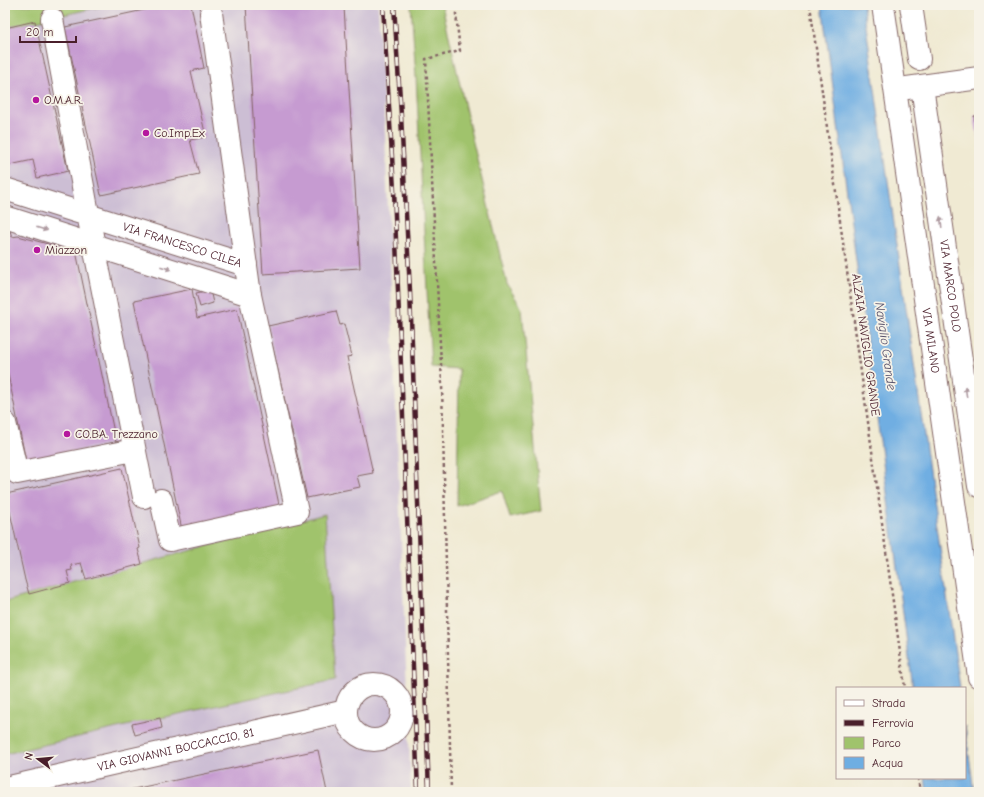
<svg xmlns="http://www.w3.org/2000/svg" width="984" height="797" font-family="'Comic Neue',sans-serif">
<rect width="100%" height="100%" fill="#f7f3e8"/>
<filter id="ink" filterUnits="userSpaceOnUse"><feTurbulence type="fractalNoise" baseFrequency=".025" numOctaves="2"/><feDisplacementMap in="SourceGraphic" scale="8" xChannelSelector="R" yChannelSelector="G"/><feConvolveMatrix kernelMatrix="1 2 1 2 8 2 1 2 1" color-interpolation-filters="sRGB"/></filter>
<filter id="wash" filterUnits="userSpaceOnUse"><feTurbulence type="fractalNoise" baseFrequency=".012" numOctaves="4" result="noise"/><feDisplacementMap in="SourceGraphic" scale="16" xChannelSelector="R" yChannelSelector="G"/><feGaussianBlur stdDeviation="0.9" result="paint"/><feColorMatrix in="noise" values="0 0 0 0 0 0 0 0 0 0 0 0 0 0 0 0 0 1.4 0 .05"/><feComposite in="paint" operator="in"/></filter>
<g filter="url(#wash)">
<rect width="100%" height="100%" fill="#f0ead3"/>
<polygon fill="#ccbed4" points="5,5 378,5 385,134 411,792 5,792"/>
<g fill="#a0c36c" stroke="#75714c">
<polygon points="5,5 108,5 5,28"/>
<polygon points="411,5 442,5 472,138 507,284 522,309 541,511 510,518 502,491 457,506 459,369 431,367 416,77"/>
<polygon points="325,514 335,680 160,718 5,754 5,602 70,583 233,539 269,528 284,525"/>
</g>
<g fill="#6faee2" stroke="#5c6686">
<polygon points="822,5 863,5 960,688 913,688"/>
<polygon points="965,726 974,792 927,792 925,778 965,778"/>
</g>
<g id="blocks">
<g fill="#c69bd1">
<polygon points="167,5 191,5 204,68 191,71 206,137 190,140 199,174 101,195 65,27"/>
<polygon points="246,5 347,5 347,6 344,7 360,268 263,274"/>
<polygon points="35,21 68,171 37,178 33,160 5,166 5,41 7,40 5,28"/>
<polygon points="979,115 979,139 978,139 974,116"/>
<polygon points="10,231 12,237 18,236 59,247 61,254 76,251 116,442 26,461 5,360 5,232"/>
<polygon points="192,289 197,318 237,309 280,509 182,530 134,301"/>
<polygon points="210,290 213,303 200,307 196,293"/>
<polygon points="336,311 340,325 344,324 352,356 347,357 373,473 357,476 360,487 307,498 268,326"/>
<polygon points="122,468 140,548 138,549 142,564 86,579 81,563 71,565 72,570 67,571 70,583 29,594 25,580 6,494"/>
<polygon points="160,718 162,728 135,735 132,724"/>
<polygon points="318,750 327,792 124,792 124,791"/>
</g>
</g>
</g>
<g filter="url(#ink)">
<use href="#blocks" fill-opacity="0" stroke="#846666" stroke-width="1"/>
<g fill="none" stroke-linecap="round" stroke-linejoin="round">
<g stroke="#846666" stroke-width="24">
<g id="minor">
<polyline points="911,5 919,59"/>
<polyline points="52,19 94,246 144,497"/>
<path id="s1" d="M922,86L979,486"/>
<polyline points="907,88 979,78"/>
<path id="s2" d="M5,189L246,265"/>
<polyline points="5,217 250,295"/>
<polyline points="5,423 17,473 134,450"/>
<polyline points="161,500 170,540 297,512 250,295 211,13"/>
<circle cx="374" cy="712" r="28"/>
<path id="s3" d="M5,788L346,711"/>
</g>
</g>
<g stroke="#846666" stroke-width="24">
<g id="major">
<path id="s4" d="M883,5L979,677"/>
</g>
</g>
<g stroke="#846666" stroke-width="2.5" stroke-dasharray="3 3" stroke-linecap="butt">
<polyline points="810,5 905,688"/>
<polyline points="918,778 920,792"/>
<polyline points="451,792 442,384 426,59 460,51 455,5"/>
</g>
<use href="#minor" stroke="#fff" stroke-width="22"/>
<use href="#major" stroke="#fff" stroke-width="22"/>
<g stroke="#4a1f2b" stroke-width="4.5">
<g id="rail">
<polyline points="383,5 394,190 418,792"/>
<polyline points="394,5 401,115 410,291 429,792"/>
</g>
</g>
<use href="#rail" stroke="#f7f3e8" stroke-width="3" stroke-dasharray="9" stroke-linecap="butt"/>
</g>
<defs><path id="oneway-solid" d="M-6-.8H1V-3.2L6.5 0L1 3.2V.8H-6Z"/></defs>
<g fill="#ae9aa0">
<use href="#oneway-solid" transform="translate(941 222) rotate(-98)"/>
<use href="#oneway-solid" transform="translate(42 229) rotate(18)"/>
<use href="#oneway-solid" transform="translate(166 268) rotate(18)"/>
<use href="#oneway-solid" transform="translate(966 392) rotate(-98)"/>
</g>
</g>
<g fill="#b5179e" stroke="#f7f3e8" stroke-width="1.5">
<circle cx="36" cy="100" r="4"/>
<circle cx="146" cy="133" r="4"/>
<circle cx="37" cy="250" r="4"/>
<circle cx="67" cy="434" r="4"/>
</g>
<g text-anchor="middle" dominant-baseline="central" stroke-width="3.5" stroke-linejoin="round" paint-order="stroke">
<g font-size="12" fill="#4a1f2b" stroke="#f7f3e8" text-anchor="start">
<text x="44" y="100">O.M.A.R.</text>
<text x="154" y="133">Co.Imp.Ex</text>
<text x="45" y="250">Miazzon</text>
<text x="75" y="434">CO.BA. Trezzano</text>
</g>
<g font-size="12" fill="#4a1f2b" stroke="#f7f3e8">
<text stroke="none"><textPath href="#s2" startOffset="186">VIA FRANCESCO CILEA</textPath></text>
<text stroke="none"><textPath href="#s1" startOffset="202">VIA MARCO POLO</textPath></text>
<text stroke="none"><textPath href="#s4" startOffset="339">VIA MILANO</textPath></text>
<text transform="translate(866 345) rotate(82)">ALZAIA NAVIGLIO GRANDE</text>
<text stroke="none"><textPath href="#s3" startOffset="175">VIA GIOVANNI BOCCACCIO, 81</textPath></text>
</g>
<g font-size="13" font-style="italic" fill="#57516b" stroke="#f7f3e8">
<text transform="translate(886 346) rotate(82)">Naviglio Grande</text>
</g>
</g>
<rect width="984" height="797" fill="none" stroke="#f7f3e8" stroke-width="20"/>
<rect x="836" y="687" width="130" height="92" fill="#f7f3e8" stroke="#b29e9c"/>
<rect x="844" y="700" width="20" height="6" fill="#ffffff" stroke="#b29e9c"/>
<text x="872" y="707" font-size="12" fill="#4a1f2b">Strada</text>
<rect x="844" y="720" width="20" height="6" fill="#4a1f2b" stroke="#b29e9c"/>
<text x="872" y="727" font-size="12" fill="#4a1f2b">Ferrovia</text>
<rect x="844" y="737" width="20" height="12" fill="#a0c36c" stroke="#b29e9c"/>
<text x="872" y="747" font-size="12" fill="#4a1f2b">Parco</text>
<rect x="844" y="757" width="20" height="12" fill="#6faee2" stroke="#b29e9c"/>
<text x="872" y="767" font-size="12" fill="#4a1f2b">Acqua</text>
<g transform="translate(38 759) rotate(286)" stroke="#f7f3e8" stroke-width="3" paint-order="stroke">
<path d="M0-3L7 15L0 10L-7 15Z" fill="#4a1f2b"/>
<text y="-6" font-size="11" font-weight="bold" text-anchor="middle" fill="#4a1f2b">N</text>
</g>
<path d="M20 36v6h56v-6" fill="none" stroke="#4a1f2b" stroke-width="2"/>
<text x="26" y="36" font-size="12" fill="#4a1f2b" stroke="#f7f3e8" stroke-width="3" paint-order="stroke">20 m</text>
</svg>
